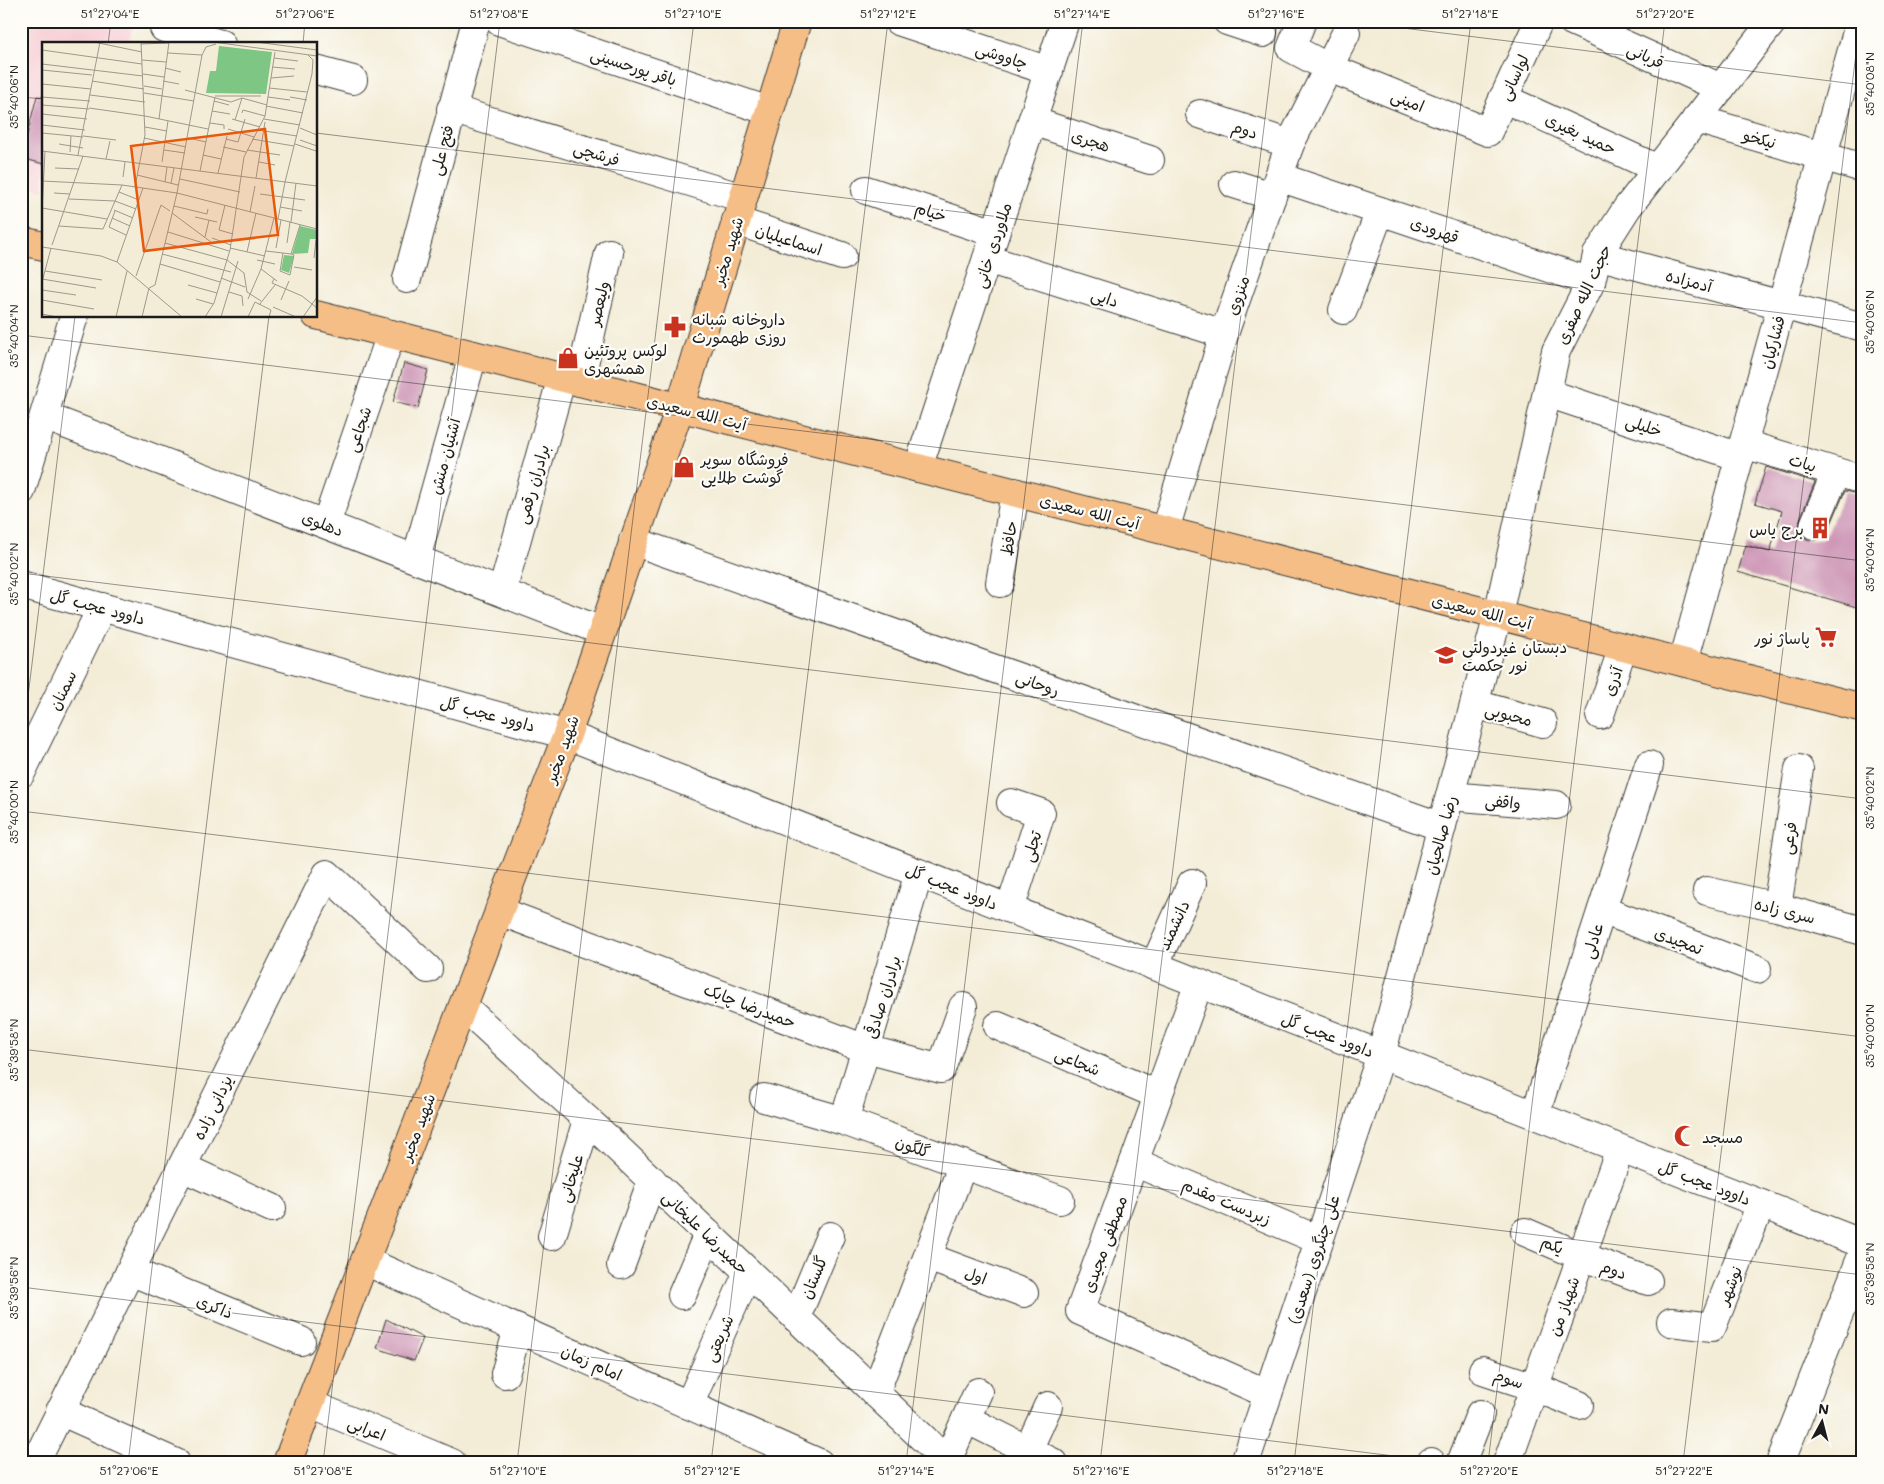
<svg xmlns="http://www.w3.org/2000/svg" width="1884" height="1484" font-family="Mali,'Playpen Sans Arabic',sans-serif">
<rect width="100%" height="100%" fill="#fdfcf7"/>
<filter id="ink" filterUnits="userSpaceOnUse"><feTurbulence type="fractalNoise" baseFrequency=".02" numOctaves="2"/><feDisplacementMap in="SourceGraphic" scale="10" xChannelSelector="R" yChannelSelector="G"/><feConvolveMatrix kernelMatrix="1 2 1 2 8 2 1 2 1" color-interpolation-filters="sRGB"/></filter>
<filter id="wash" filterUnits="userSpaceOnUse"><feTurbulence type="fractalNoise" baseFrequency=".0096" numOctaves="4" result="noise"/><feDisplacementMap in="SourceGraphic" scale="20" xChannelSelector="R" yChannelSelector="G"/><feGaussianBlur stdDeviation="1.12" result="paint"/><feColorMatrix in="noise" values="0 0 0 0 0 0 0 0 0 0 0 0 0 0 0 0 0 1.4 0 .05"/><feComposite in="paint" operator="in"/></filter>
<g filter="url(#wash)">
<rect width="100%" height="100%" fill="#f3ecd6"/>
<polygon fill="#f7cfd5" points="21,21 134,21 128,44 44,44 44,190 21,185"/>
<g id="blocks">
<g fill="#cd96b6">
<polygon points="37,96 44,97 44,164 21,158"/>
<polygon points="404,363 428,370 418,408 393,402"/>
<polygon points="1766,467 1815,482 1800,519 1799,527 1802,535 1808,540 1816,540 1823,538 1828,531 1845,491 1863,495 1863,609 1738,572 1746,545 1770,552 1782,511 1755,503"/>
<polygon points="386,1319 423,1338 414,1361 377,1348"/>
</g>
</g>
</g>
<g filter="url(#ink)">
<use href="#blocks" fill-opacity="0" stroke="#3c3b38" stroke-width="1"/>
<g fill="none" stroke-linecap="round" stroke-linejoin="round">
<g stroke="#3c3b38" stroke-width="30">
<g id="minor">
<polyline points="499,21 769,111"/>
<polyline points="898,21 1049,71"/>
<polyline points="1227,21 1263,33"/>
<polyline points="1302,21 1291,48 1327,67 1488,132 1539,21"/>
<polyline points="1572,21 1721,88"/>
<polyline points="164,28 221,44"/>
<polyline points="316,70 353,80"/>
<polyline points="1503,98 1658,169"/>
<polyline points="451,109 743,198"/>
<polyline points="1200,114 1290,144"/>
<polyline points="1696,119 1863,168"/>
<polyline points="1032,121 1150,160"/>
<polyline points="1279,177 1591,282"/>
<polyline points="1234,184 1272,196"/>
<polyline points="866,190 995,233"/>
<polyline points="736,221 842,256"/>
<polyline points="1597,255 1863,327"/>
<polyline points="987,259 1224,334"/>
<polyline points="407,279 476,21"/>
<polyline points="1343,310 1380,211"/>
<polyline points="580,382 609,253"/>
<polyline points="1547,393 1740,457"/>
<polyline points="44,416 602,631"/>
<polyline points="1744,444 1863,480"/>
<polyline points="918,468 1065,21"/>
<polyline points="21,491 74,316"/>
<polyline points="326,524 391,334"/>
<polyline points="1814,525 1836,472"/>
<polyline points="1165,530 1224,334 1290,144 1346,33"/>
<polyline points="633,541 1442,827"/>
<polyline points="416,559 473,355"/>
<polyline points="1000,583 1015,492"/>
<polyline points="21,585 567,735 1863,1244"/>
<polyline points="502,592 562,377"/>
<polyline points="1683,662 1860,21"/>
<polyline points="1475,704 1543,723"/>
<polyline points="1600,715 1623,647"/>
<polyline points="21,773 102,607"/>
<polyline points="1450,796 1556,805"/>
<polyline points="1707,891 1777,907 1863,931"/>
<polyline points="1777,907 1799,769"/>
<polyline points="1010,909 1041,813 1011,803"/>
<polyline points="1602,910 1757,969"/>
<polyline points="499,911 866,1049 941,1069 963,1007"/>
<polyline points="1154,966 1192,883"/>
<polyline points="1199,983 1080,1311 1268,1394"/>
<polyline points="463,1006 607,1138 925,1440 946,1462"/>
<polyline points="998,1026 1158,1095"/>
<polyline points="764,1098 844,1121 1060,1200"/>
<polyline points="1535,1115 1649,765"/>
<polyline points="844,1121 919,873"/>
<polyline points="1134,1162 1319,1240"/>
<polyline points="182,1167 272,1208"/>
<polyline points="1525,1232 1581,1256 1648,1281"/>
<polyline points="552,1236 587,1120"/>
<polyline points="928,1257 1024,1293"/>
<polyline points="365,1261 819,1463"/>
<polyline points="621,1265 652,1180"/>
<polyline points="130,1271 301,1341"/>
<polyline points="682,1295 708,1234"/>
<polyline points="796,1318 830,1236"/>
<polyline points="1671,1322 1712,1327 1761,1204"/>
<polyline points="1483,1370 1534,1387 1579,1405"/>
<polyline points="505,1374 518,1329"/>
<polyline points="875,1393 963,1164"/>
<polyline points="310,1404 452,1463"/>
<polyline points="689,1405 748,1272"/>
<polyline points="60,1411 176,1463"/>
<polyline points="966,1419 1054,1463"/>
<polyline points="1028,1450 1048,1406"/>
<polyline points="1431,1462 1432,1463"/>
<polyline points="35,1463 327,874 428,969"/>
<polyline points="946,1463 978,1392"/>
<polyline points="1245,1463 1381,1055 1498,615 1556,351 1591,282 1597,255 1627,208 1773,21"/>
<polyline points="1461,1463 1480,1414"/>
<polyline points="1507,1463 1620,1149"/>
<polyline points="1780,1463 1863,1253"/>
</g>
</g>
<g stroke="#3c3b38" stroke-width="30">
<g id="major">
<polyline points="21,241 44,246"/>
<polyline points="316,315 1863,708"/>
<polyline points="287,1463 567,735 680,407 797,21"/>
</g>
</g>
<use href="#minor" stroke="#fff" stroke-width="28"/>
<use href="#major" stroke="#f6be87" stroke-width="28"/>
</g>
</g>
<path fill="none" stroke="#1c1c1c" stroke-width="1" stroke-opacity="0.45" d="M1346,21L1863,85M108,44L111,21M303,44L305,21M21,97L44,99M316,133L1863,323M21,335L1863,561M21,573L1863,799M21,753L75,316M21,811L1863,1037M21,1049L1863,1275M21,1287L1451,1463M128,1463L269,316M323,1463L500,21M517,1463L694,21M711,1463L888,21M906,1463L1083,21M1100,1463L1277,21M1294,1463L1471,21M1488,1463L1665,21M1683,1463L1860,21"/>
<defs>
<g id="pharmacy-bare" transform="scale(1.725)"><path d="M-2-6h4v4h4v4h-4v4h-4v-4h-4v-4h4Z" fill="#c8321e" stroke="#fdfcf7" stroke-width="2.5" paint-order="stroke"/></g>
<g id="shop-bare" transform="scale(1.725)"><path d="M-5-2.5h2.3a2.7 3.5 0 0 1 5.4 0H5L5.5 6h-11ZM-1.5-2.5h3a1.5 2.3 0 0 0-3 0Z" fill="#c8321e" stroke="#fdfcf7" stroke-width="2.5" paint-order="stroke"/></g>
<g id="building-bare" transform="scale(1.725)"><path d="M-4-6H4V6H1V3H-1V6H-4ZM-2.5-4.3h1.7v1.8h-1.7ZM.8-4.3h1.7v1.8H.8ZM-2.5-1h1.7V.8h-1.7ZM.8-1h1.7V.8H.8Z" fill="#c8321e" stroke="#fdfcf7" stroke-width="2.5" paint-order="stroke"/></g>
<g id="supermarket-bare" transform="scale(1.725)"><path d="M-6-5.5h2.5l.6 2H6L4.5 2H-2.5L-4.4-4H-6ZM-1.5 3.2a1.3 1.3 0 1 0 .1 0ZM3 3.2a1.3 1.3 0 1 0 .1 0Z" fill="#c8321e" stroke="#fdfcf7" stroke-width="2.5" paint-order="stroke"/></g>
<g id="school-bare" transform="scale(1.725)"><path d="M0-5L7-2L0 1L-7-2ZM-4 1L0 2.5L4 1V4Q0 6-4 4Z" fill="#c8321e" stroke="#fdfcf7" stroke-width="2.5" paint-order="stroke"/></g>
<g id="mosque-bare" transform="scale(1.725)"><path d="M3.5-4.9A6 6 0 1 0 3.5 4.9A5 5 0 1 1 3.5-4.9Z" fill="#c8321e" stroke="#fdfcf7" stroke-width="2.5" paint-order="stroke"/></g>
</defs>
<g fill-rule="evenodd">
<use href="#pharmacy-bare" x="675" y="327"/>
<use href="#shop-bare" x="568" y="358"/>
<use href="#shop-bare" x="684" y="467"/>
<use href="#building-bare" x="1820" y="528"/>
<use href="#supermarket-bare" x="1826" y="637"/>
<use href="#school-bare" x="1446" y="655"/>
<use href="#mosque-bare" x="1685" y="1136"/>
</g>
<g text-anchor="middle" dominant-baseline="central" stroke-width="4.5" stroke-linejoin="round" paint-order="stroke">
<g font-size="16" fill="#1c1c1c" stroke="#fdfcf7">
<text transform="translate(1002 55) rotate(18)">چاووشی</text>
<text transform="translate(1646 55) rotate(24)">قربانی</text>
<text transform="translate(634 66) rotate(18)">باقر پورحسینی</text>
<text transform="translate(1513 77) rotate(-65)">لواسانی</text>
<text transform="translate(1408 100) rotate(22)">امینی</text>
<text transform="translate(1245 129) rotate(18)">دوم</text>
<text transform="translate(1581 133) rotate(25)">حمید بغیری</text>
<text transform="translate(1760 138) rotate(16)">نیکخو</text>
<text transform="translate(1091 140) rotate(18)">هجری</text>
<text transform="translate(441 150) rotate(-75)">فتح علی</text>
<text transform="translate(597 153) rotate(17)">فرشچی</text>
<text transform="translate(931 211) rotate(18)">خیام</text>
<text transform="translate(1435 229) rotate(19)">قهرودی</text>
<text transform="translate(789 239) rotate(18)">اسماعیلیان</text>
<text transform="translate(992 245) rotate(-72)">ملاوردی خانی</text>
<text transform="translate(727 251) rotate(-73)">شهید مخبر</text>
<text transform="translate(1689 280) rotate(15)">آدمزاده</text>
<text transform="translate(1583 294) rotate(-65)">حجت الله صفری</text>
<text transform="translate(1237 295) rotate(-71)">منزوی</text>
<text transform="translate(1105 297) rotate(18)">دایی</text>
<text transform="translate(598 303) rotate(-77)">ولیعصر</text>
<text transform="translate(1772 342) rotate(-75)">فشارکیان</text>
<text transform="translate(697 412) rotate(14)">آیت الله سعیدی</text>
<text transform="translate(1644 425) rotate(18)">خلیلی</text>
<text transform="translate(358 429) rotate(-71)">شجاعی</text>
<text transform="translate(444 456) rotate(-75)">آشتیان منش</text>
<text transform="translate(1803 462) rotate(17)">بیات</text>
<text transform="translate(532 484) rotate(-74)">برادران رقمی</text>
<text transform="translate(1090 511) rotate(14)">آیت الله سعیدی</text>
<text transform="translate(323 523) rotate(21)">دهلوی</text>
<text transform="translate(1008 538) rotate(-81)">حافظ</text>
<text transform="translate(98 606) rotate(15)">داوود عجب گل</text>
<text transform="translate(1482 611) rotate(14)">آیت الله سعیدی</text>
<text transform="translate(1612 681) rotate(-71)">آذری</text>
<text transform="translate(1038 683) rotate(19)">روحانی</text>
<text transform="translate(62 690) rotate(-64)">سمنان</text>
<text transform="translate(488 713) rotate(15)">داوود عجب گل</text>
<text transform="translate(1509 714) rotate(15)">محبوبی</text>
<text transform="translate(561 749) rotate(-70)">شهید مخبر</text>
<text transform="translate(1503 801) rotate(5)">واقفی</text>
<text transform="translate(1440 835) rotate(-75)">رضا صالحیان</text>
<text transform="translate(1788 838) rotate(-81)">فرعی</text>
<text transform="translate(1031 846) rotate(-72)">تجلی</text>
<text transform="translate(952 886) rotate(22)">داوود عجب گل</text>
<text transform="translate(1785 910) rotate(14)">سری زاده</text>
<text transform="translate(1173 925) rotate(-65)">دانشمند</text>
<text transform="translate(1592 940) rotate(-72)">عادلی</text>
<text transform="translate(1679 940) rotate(21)">تمجیدی</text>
<text transform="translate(882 997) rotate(-73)">برادران صادقی</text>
<text transform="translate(750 1005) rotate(21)">حمیدرضا چابک</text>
<text transform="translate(1328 1034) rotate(21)">داوود عجب گل</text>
<text transform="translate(1078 1061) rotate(23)">شجاعی</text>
<text transform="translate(212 1107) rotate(-64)">یزدانی زاده</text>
<text transform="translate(417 1127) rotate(-69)">شهید مخبر</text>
<text transform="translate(913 1146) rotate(20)">گلگون</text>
<text transform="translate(570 1178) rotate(-73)">علیخانی</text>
<text transform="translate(1705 1182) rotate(21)">داوود عجب گل</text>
<text transform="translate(1227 1201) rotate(23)">زبردست مقدم</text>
<text transform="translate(706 1232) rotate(44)">حمیدرضا علیخانی</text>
<text transform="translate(1104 1244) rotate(-70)">مصطفی مجیدی</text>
<text transform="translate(1553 1244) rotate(23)">یکم</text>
<text transform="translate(1313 1259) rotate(-72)">علی چنگروی (سعدی)</text>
<text transform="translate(1614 1269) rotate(20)">دوم</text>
<text transform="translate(976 1275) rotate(20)">اول</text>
<text transform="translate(813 1277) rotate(-67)">گلستان</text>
<text transform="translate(1729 1285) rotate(-68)">نوشهر</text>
<text transform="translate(215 1306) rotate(22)">ذاکری</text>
<text transform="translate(1563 1306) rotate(-70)">شهباز من</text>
<text transform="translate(718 1338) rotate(-66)">شریعتی</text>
<text transform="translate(592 1362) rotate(24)">امام زمان</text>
<text transform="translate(1509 1378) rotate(19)">سوم</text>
<text transform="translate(367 1428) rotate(22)">اعرابی</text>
</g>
<g font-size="16" fill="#1c1c1c" stroke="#fdfcf7" text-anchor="start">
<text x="692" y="318">داروخانه شبانه<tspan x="692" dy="18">روزی طهمورث</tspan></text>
<text x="584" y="349">لوکس پروتئین<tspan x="584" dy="18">همشهری</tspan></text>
<text x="701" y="458">فروشگاه سوپر<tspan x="701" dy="18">گوشت طلایی</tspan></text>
<text x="1804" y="528" text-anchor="end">برج یاس</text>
<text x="1810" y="637" text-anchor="end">پاساژ نور</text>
<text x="1462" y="646">دبستان غیردولتی<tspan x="1462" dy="18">نور حکمت</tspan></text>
<text x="1702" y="1136">مسجد</text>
</g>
</g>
<g transform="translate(42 42)">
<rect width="275" height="275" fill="#f3ecd6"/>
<path d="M177,4L230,10L224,52L164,51L168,29H174ZM258,184L275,188V197H268L266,211L250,212ZM242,213L252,214L247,231L239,228Z" fill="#7dc683"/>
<path fill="none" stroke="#9d998c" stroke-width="1" d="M52,0L100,10M171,0L275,14M214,0L275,8M99,2L127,1M0,8L100,22M126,11L160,13M232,16L256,19M100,18L124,20M0,22L101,34M230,25L253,27M123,26L139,30M0,28L50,33M101,32L122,35M229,36L252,34M50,39L102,47M121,39L137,42M0,42L49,47M102,44L120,47M227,46L265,50M143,48L189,60L200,56L225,63M102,51L152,59M48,53L103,60M173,54H219M0,55L48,59M226,55L248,58M248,55L265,58M172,59L187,63M0,63L47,67M224,64L261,71M47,66L103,74M170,69L188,72M200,71L201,68L223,74M0,72L45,77M103,74L166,87M117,77L127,0M190,77L218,85M222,77L258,83M193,78L200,56M168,81L182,83V87M0,83L43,88M103,85L125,89M258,86L275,93M186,87L212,95M216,88L255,94M0,91L41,95M41,94L74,98M102,96L144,105M146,96L164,100M184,97L196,100L203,77M210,97L252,104M258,98L275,104M17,102L41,106M253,102L274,109M181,105L204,110M122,108L143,111M205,108L238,113M0,109L275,144M28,110L29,94M36,113L58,0M161,113L179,117M64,117L68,99M120,120L126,79M217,120L233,123M13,126L37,127M158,129L173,55M176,131L185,94M95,133L136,143M81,135L83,120M214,136L223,80M138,137L198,150M0,139L80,143L135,151L275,187M123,140L125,125M243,140L270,32L271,18L266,13M129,141L132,126M93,145L103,93L99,0M77,150L97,158M12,151L28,152M218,152L263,158M27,157L73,159L94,167M183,163L177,188L191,192M132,164L165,172L166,167M238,165L260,169M0,166L65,177M72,168L91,176M0,169L3,109M73,169L67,185L84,193M208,170L213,144M130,171L169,200M153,175L175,180M70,176L88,184M236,177L243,140M249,180L254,141M17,184L61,187L80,143M126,190L187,209M163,195L167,178M170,196L189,203M123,201L185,218L202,231M245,201L248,180M10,203L41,114M0,205L59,214L75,220L140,275M188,206L223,214M234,206L239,178M224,209L249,212L252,213L248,233L238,229L241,211M205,210L214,171M120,212L189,230M249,212L258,183M272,216L274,198M215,218L233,222M75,220L101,146M118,222L178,240M252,225L270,228M219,227L235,239M3,229L60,238M202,231L205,250L219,259M94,234L119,163L128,169M179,236L203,245M0,237L54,246M232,237L230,241L260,254L275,266M0,240L9,206M146,243L175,251M107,246L113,243L135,151L160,13L164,5L174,2M0,248L34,253M187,250L200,254L201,264M154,257L171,262M206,257L219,227L232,176M0,258L52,267M239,258L247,239M213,260L229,268L227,275M217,263L233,243M231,265L254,275M0,272L15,275M74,275L85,229M100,275L107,246M163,275L172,261L188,208L202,115L223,74L233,10M179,275L196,219M206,275L213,260M261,275L275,255"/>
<path fill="#e8590c" fill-opacity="0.15" stroke="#e8590c" stroke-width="2.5" d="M223,87L236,193L102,209L89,104Z"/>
<rect width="275" height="275" fill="none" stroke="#1c1c1c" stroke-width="2.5"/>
</g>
<rect width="1884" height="1484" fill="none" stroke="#fdfcf7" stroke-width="55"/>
<g transform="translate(1822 1422) rotate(7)" stroke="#fdfcf7" stroke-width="4" paint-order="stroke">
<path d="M0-4L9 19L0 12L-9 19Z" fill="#1c1c1c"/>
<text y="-8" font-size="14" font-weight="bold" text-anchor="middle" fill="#1c1c1c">N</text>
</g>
<rect x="28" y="28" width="1828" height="1428" fill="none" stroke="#1c1c1c" stroke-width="2"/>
<g font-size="12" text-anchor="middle" fill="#1c1c1c">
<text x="110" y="18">51°27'04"E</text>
<text x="305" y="18">51°27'06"E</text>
<text x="499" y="18">51°27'08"E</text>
<text x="693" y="18">51°27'10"E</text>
<text x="888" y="18">51°27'12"E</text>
<text x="1082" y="18">51°27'14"E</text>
<text x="1276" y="18">51°27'16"E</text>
<text x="1470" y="18">51°27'18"E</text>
<text x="1665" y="18">51°27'20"E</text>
<text transform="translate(1870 84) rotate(-90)" y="4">35°40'08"N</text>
<text transform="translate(14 97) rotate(-90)" y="4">35°40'06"N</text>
<text transform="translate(1870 322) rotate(-90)" y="4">35°40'06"N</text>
<text transform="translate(14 336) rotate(-90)" y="4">35°40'04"N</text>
<text transform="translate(1870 560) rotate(-90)" y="4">35°40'04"N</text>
<text transform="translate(14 574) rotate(-90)" y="4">35°40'02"N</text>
<text transform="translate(1870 798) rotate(-90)" y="4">35°40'02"N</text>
<text transform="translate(14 812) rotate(-90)" y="4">35°40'00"N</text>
<text transform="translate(1870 1036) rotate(-90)" y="4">35°40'00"N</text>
<text transform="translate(14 1050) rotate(-90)" y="4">35°39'58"N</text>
<text transform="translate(1870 1274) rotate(-90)" y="4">35°39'58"N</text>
<text transform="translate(14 1288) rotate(-90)" y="4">35°39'56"N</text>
<text x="129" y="1475">51°27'06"E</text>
<text x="323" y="1475">51°27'08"E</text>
<text x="518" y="1475">51°27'10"E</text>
<text x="712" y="1475">51°27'12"E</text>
<text x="906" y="1475">51°27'14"E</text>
<text x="1101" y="1475">51°27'16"E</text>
<text x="1295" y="1475">51°27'18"E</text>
<text x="1489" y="1475">51°27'20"E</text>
<text x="1684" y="1475">51°27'22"E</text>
</g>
</svg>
